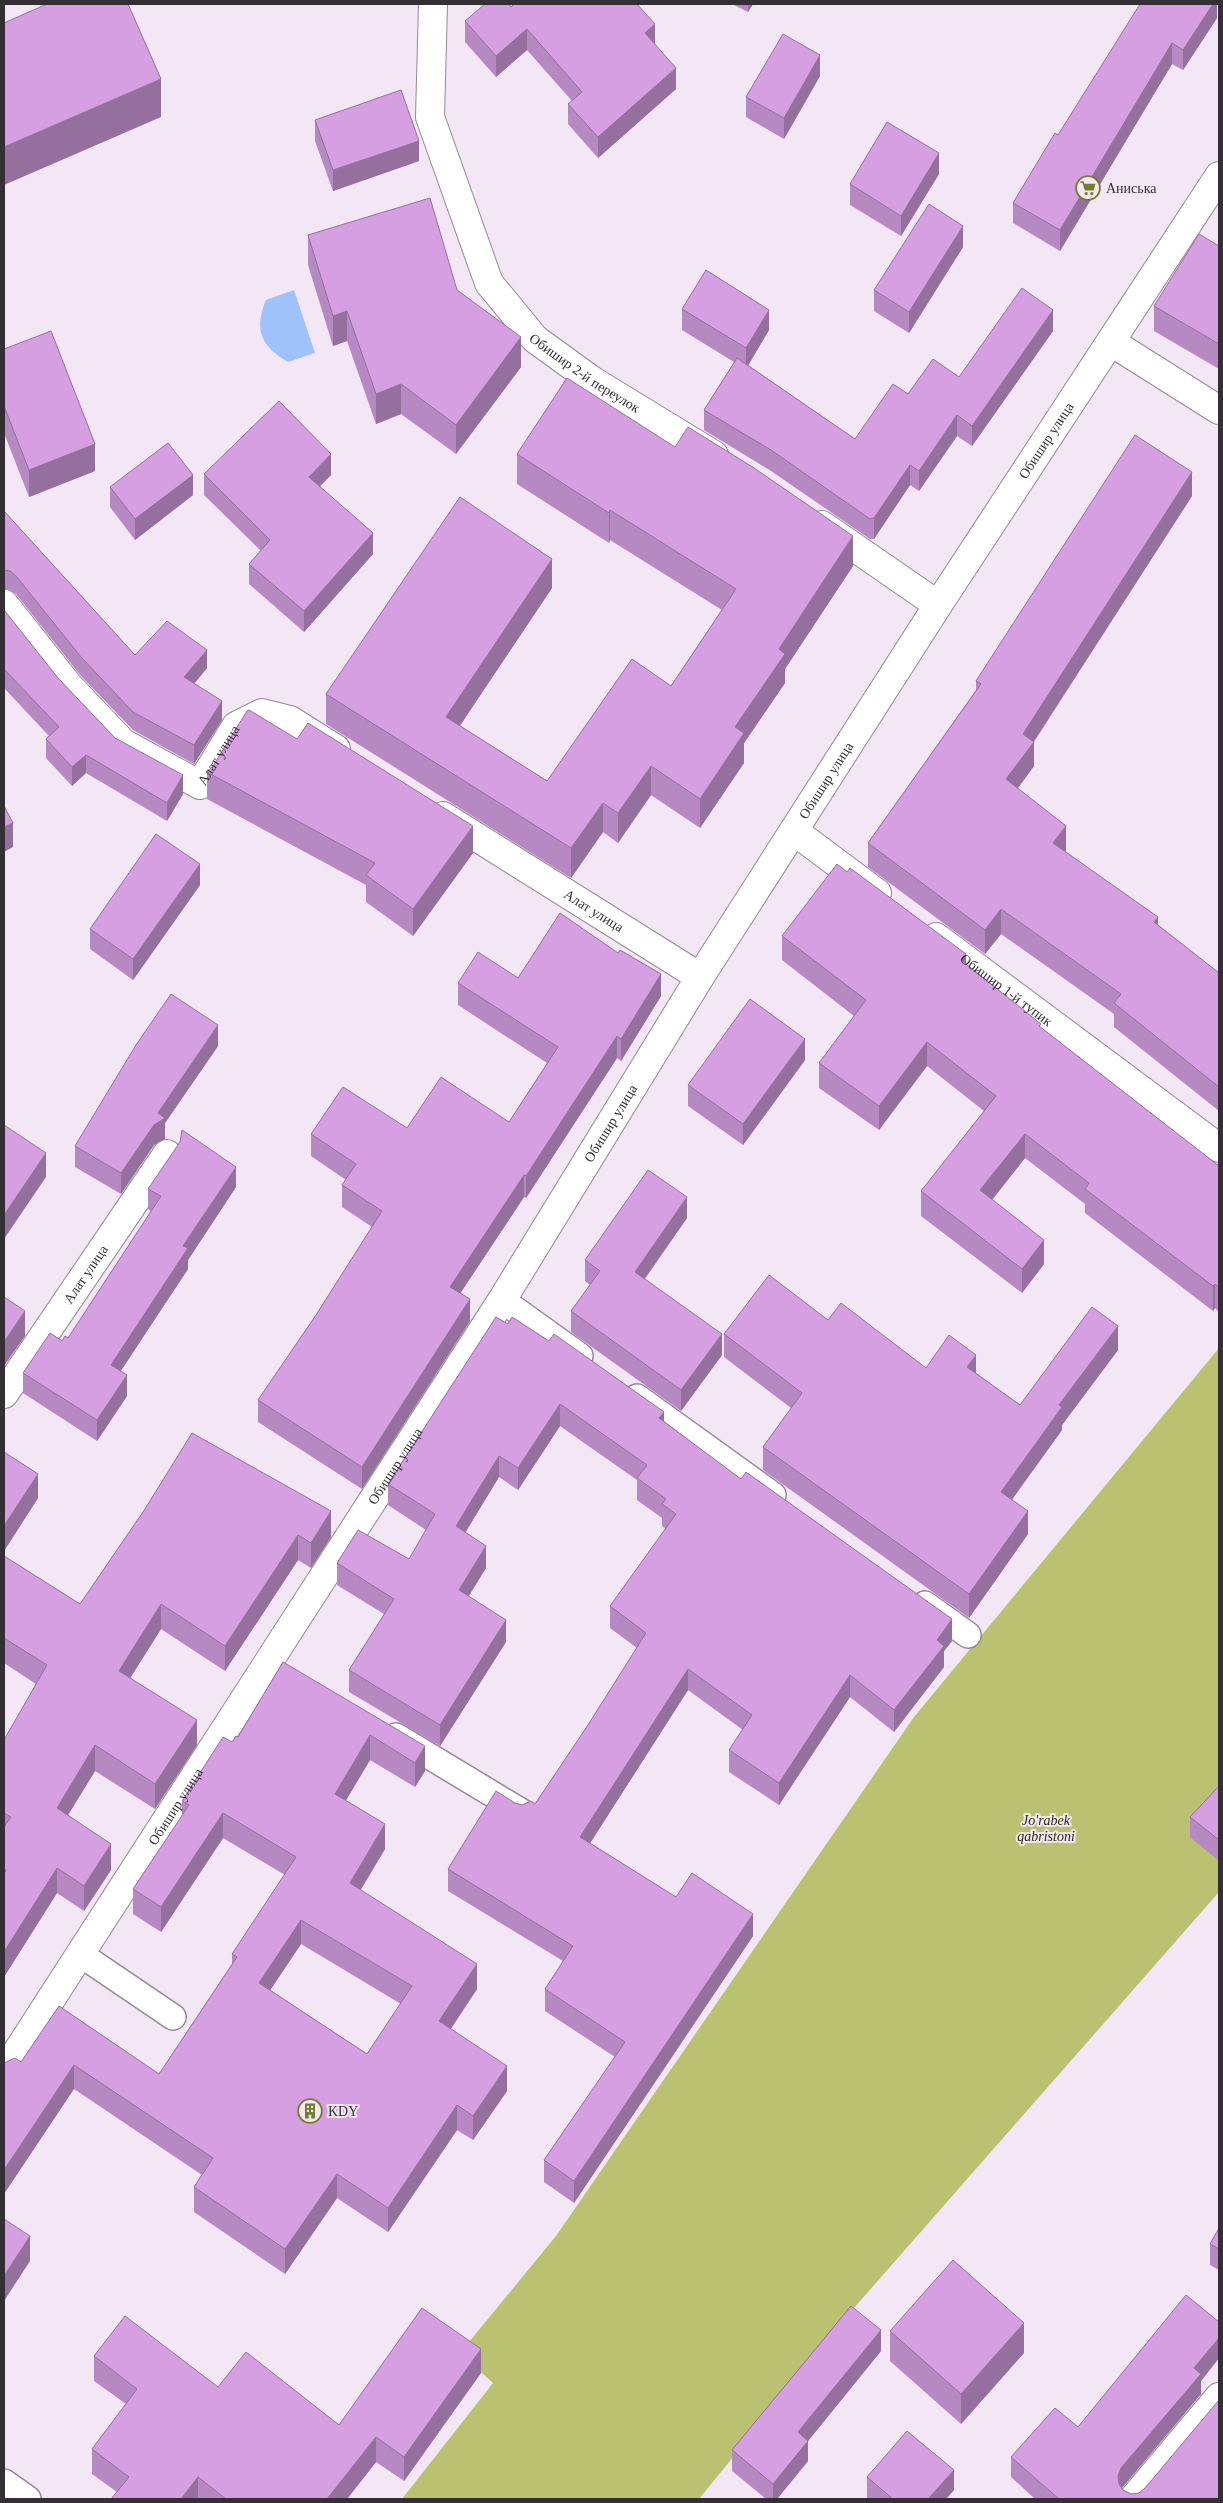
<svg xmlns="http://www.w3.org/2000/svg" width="1223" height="2503" font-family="Georgia,serif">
<rect width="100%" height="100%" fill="#f3e7f5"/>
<polygon fill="#bac171" points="1219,1348 1219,1892 854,2308 699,2499 402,2499 493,2383 460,2353 556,2236 914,1717"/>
<path fill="#9fc2fa" d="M294,290L315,353L288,362C260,346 254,329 266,300Z"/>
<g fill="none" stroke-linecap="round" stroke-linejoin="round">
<g stroke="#948996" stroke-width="28">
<g id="service">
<polyline points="502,1300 580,1356"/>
<polyline points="637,1397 773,1495"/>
<polyline points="925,1604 968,1635"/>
<polyline points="396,1736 522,1812"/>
<polyline points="80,1954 173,2017"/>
<polyline points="4,2482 28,2499"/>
</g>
</g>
<g stroke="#948996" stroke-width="30">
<g id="minor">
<path id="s1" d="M433,4L430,117L489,283L535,339L593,381L714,455"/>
<polyline points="1111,342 1219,410"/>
<polyline points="822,525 938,605"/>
<path id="s2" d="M4,604L69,686L123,743L200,785L236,726L262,713L290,720L336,749"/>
<path id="s3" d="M443,816L700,977"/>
<polyline points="794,831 877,893"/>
<path id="s4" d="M936,937L1219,1148"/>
<path id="s5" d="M4,1394L167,1154"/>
<path id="s6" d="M4,2072L502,1300L700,977L938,605L1219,176"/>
<polyline points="1133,2499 1219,2397"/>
</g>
</g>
<use href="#service" stroke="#fff" stroke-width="25"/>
<use href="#minor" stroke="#fff" stroke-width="28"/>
</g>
<g fill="#b789c2" fill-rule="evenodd">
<polygon points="732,4 753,4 748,12"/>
<polygon points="1217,4 1217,18 1183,70 1172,64 1060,251 1013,223 1013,203 1058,135"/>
<polygon points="511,7 655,44 676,89 598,158 568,124 568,104 572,101 527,50 496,77 465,42 465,21"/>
<polygon points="820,76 784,139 746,117 746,97"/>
<polygon points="315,120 419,161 333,191 315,141"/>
<polygon points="939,174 901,236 850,205 850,184"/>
<polygon points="308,235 457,290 521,367 456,454 401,414 376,424 347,341 333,346 308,265"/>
<polygon points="1219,246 1219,369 1154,331 1154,306"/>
<polygon points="963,247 909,333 874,311 874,290"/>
<polygon points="682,309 769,330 748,365 855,439 908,394 959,377 1053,331 972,446 957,436 919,491 910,485 874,539 870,539 771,471 704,430 704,410 734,362 682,330"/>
<polygon points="4,349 95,471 29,497 4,433"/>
<polygon points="517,454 853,566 785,669 785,683 744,743 744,763 700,828 651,795 618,843 603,832 571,878 326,724 326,694 552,588 460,726 547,781 671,686 722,610 610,540 609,543 517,484"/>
<polygon points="204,474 331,475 320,486 373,554 304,632 249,584 249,564 261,551 204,495"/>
<polygon points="110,487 193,495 135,540 110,507"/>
<polygon points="1192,496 1034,742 1034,766 1018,788 1066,850 1065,851 1219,973 1219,1111 1114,1027 1114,1014 1001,934 985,954 868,867 868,843 976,690 976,681"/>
<polygon points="4,511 135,655 207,668 194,684 222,720 194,764 133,730 81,676 16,594 10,590 4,589"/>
<polygon points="4,610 58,678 115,738 183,794 167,821 86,773 72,786 46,758 46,739 49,736 4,688"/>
<polygon points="207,772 473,853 413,936 366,902 366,885 207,799"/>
<polygon points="200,885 133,980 90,949 90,929"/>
<polygon points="782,936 966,964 1041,1028 1219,1166 1219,1312 1215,1308 1213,1311 1085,1213 1085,1204 1025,1158 992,1200 1044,1264 1022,1293 921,1216 921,1191 984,1111 927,1066 879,1130 819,1088 819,1063 854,1016 782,960"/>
<polygon points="518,978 661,996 621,1061 617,1058 526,1198 524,1197 460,1293 470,1321 362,1489 258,1422 258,1400 316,1315 372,1227 342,1207 342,1185 346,1180 311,1156 311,1134 407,1128 509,1122 547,1063 458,1005 458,983"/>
<polygon points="218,1046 165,1123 165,1139 154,1145 121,1194 75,1167 75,1146"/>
<polygon points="805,1060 743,1145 688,1106 688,1085"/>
<polygon points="236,1187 188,1260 188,1269 120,1371 127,1396 97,1441 23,1393 23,1373 68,1338 151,1211 148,1209 148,1189"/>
<polygon points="687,1218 645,1279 722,1355 681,1411 571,1332 571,1311 590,1285 585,1281 585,1260"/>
<polygon points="496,1317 664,1421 952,1641 944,1651 944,1667 894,1732 850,1697 779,1805 729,1772 729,1750 743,1730 688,1690 590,1843 676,1897 753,1936 574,2203 544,2182 544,2160 615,2057 545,2011 545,1989 563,1961 448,1891 448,1869 515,1803 522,1805 535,1804 588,1725 637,1648 610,1628 610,1606 666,1529 662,1526 662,1518 637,1500 637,1480 560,1426 518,1490 499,1477 465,1532 486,1568 468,1596 506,1642 440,1746 349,1692 349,1670 384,1614 337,1585 337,1563 409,1559 426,1530 388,1505 388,1484"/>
<polygon points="828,1320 926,1368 976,1373 1020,1405 1118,1350 1062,1425 1062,1430 1012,1499 1028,1534 969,1618 763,1470 763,1447 791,1408 724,1357 724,1334"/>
<polygon points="4,1452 38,1498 4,1551"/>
<polygon points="145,1509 331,1537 311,1568 298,1560 225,1671 161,1629 130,1678 197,1745 155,1809 95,1771 68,1815 111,1870 84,1911 57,1893 4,1977 4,1740 36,1684 4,1663 4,1556 80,1604"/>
<path d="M283,1662L425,1771L415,1787L370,1760L345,1801L385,1849L360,1890L477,1989L451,2029L507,2091L473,2140L457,2130L388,2232L337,2198L285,2274L194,2212V2187L202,2175L74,2089L21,2062L59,2006L159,2074L232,1964V1954L285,1875L223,1838L161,1932L133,1914V1889L182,1816V1801L232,1742L238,1737ZM301,1944L401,2004L367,2054L270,1990Z"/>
<polygon points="1219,1786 1219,1861 1190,1837 1190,1817"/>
<polygon points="1219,2228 1219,2270 1210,2265 1210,2244"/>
<polygon points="1219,2322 1219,2358 1201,2381 1201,2394 1122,2488 1123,2490 1131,2494 1139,2493 1145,2488 1219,2499 1035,2499 1011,2477 1011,2457 1078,2427"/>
<polygon points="890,2331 1024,2353 961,2424 890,2361"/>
<polygon points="881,2351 808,2441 808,2461 777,2499 766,2499 732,2471 732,2450"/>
<polygon points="94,2356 218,2387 339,2425 481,2373 404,2481 376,2462 347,2499 111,2499 117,2492 92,2474 92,2449 126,2404 94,2381"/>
<polygon points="867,2477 954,2490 946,2499 869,2499 867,2498"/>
</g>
<g fill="#956f9e">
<polygon points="748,4 753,4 748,12"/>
<polygon points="1213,4 1217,4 1217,18 1183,70 1183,50"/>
<polygon points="655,24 655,45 645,33"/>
<polygon points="527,29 527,50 496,77 496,56"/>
<polygon points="1172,43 1172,64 1060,251 1060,230"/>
<polygon points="820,55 820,76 784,139 784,118"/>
<polygon points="676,68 676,89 598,158 598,137"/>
<polygon points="161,79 161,117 4,185 4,147"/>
<polygon points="419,141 419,161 333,191 333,170"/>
<polygon points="939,153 939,174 901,236 901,216"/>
<polygon points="963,226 963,247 909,333 909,312"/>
<polygon points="769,310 769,330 746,369 746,348"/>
<polygon points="1053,310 1053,331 972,446 972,426"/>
<polygon points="347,311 347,341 333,346 333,316"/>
<polygon points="521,337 521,367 456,454 456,425"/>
<polygon points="401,384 401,414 376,424 376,394"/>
<polygon points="957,415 957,436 919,491 919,471"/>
<polygon points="95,444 95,471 29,497 29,470"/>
<polygon points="331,454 331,475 309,497 309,477"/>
<polygon points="910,465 910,485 874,539 874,518"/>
<polygon points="1192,472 1192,496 1032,744 1034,742 1034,766 1006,804 1006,779 1023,734"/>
<polygon points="193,475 193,495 135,540 135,519"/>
<polygon points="610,510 610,540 609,543 609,513"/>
<polygon points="373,533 373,554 304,632 304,611"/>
<polygon points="853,536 853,566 785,669 785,683 744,743 744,763 700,828 700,799 735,727 779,649"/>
<polygon points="552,559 552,588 446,746 446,717"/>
<polygon points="207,650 207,668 184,696 184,677"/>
<polygon points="222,701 222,720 194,764 194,745"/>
<polygon points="86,755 86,773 72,786 72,767"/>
<polygon points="651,766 651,795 618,843 618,813"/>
<polygon points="183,775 183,794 167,821 167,803"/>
<polygon points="603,803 603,832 571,878 571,848"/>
<polygon points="13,823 13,847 4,852 4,827"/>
<polygon points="473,826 473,853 413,936 413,909"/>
<polygon points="1066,826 1066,850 1053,867 1053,843"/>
<polygon points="200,864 200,885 133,980 133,959"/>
<polygon points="1001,909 1001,934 985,954 985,930"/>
<polygon points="1158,917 1158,942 1154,922"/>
<polygon points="966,954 966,978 961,960"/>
<polygon points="661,974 661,996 621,1061 621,1039"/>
<polygon points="218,1025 218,1046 165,1123 165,1139 154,1145 121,1194 121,1173 158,1113"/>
<polygon points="617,1036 617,1058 526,1198 526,1176"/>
<polygon points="805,1039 805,1060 743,1145 743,1124"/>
<polygon points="927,1042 927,1066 879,1130 879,1106"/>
<polygon points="1025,1134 1025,1158 980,1215 980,1190"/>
<polygon points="46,1153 46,1177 4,1239 4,1215"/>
<polygon points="236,1167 236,1187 188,1260 188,1269 111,1386 111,1365 183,1246"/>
<polygon points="524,1175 524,1197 450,1309 450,1287"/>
<polygon points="687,1197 687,1218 635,1292 635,1272"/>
<polygon points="1044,1240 1044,1264 1022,1293 1022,1269"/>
<polygon points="1215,1284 1215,1308 1213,1311 1213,1286"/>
<polygon points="470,1299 470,1321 362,1489 362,1467"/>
<polygon points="25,1311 25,1336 4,1366 4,1342"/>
<polygon points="1118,1326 1118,1350 1062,1425 1062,1430 1001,1515 1001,1492 1059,1405"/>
<polygon points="722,1334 722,1355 681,1411 681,1390"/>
<polygon points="976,1355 976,1378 967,1367"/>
<polygon points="127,1375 127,1396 97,1441 97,1420"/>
<polygon points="560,1404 560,1426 518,1490 518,1468"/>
<polygon points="664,1412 664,1434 659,1418"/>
<polygon points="499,1456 499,1477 456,1548 456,1526"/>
<polygon points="38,1474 38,1498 4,1551 4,1526"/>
<polygon points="331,1511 331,1537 311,1568 311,1543"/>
<polygon points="1028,1511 1028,1534 969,1618 969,1594"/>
<polygon points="298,1535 298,1560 225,1671 225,1646"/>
<polygon points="486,1546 486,1568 459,1612 459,1590"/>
<polygon points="161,1604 161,1629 119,1696 119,1671"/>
<polygon points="952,1619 952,1641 944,1651 944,1667 894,1732 894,1710 937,1640"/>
<polygon points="506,1620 506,1642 440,1746 440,1725"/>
<polygon points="688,1669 688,1690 580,1859 580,1837"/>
<polygon points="850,1675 850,1697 779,1805 779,1783"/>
<polygon points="197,1720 197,1745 155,1809 155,1784"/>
<polygon points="370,1735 370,1760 335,1819 335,1794"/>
<polygon points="95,1745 95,1771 57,1833 57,1808"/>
<polygon points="425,1746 425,1771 415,1787 415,1763"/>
<polygon points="223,1813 223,1838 161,1932 161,1907"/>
<polygon points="385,1824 385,1849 350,1908 350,1883"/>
<polygon points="111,1844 111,1870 84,1911 84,1886"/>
<polygon points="57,1868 57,1893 4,1977 4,1952"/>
<polygon points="753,1914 753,1936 574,2203 574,2181"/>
<polygon points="301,1920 301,1944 259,2007 259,1983"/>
<polygon points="477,1964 477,1989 439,2046 439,2021"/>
<polygon points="74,2065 74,2089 4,2194 4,2170"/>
<polygon points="507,2066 507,2091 473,2140 473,2116"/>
<polygon points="457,2105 457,2130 388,2232 388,2208"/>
<polygon points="337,2174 337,2198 285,2274 285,2249"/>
<polygon points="30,2236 30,2261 4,2301 4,2276"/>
<polygon points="1024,2323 1024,2353 961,2424 961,2394"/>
<polygon points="881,2330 881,2351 808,2441 808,2461 777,2499 773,2499 773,2484 798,2432"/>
<polygon points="1219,2338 1219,2358 1201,2381 1201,2394 1121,2489 1118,2497 1118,2476 1121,2468 1194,2368"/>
<polygon points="481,2349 481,2373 404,2481 404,2457"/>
<polygon points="376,2437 376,2462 347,2499 327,2499"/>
<polygon points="954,2470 954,2490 946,2499 928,2499"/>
<polygon points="198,2477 198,2499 181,2499"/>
</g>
<g fill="#d59fe1" stroke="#956f9e" fill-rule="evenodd">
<polygon points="47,4 128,4 161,79 4,147 4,23"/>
<polygon points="485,4 509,4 511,7 514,4 637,4 655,24 645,33 676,68 598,137 568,104 582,92 527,29 496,56 465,21"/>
<polygon points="1140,4 1213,4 1183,50 1172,43 1060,230 1013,203 1055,133 1058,135"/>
<polygon points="783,34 820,55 784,118 746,97"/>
<polygon points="401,90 419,141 333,170 315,120"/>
<polygon points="887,122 939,153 901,216 850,184"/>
<polygon points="430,198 457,290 521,337 456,425 401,384 376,394 347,311 333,316 308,235"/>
<polygon points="929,204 963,226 909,312 874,290"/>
<polygon points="1199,234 1219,246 1219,344 1154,306"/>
<polygon points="706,270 769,310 746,348 682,309"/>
<polygon points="1022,288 1053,310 972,426 957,415 919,471 910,465 874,518 870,519 771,450 704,410 737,358 855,439 893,384 908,394 933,359 959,377"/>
<polygon points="51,331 95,444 29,470 4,406 4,349"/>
<polygon points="567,378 675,447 688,427 754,468 853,536 779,649 785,654 735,727 744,733 700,799 651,766 618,813 603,803 571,848 326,694 460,497 552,559 446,717 547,781 632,659 671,686 736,589 610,510 609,513 517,454"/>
<polygon points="279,401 331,454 309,477 373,533 304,611 249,564 270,540 204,474"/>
<polygon points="1135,435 1192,472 1023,734 1034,742 1006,779 1066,826 1053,843 1158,917 1154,922 1219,973 1219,1087 1114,1003 1121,994 1001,909 985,930 868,843 981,684 976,681"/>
<polygon points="168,443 193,475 135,519 110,487"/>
<polygon points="4,511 135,655 167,621 207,650 184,677 222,701 194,745 133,712 81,657 16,576 10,571 4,570"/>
<polygon points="4,610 58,678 115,738 183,775 167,803 86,755 72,767 46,739 59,727 4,669"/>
<polygon points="249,710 297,739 308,723 473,826 413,909 366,875 375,863 207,772 213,766 247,711"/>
<polygon points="4,806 13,823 4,827"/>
<polygon points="156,834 200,864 133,959 90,929"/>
<polygon points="837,864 847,872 850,868 966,954 961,960 1041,1024 1039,1026 1219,1166 1219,1287 1215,1284 1213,1286 1085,1189 1089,1183 1025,1134 980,1190 1044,1240 1022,1269 921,1191 996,1096 927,1042 879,1106 819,1063 866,1000 782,936"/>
<polygon points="560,913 618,953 620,950 661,974 621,1039 617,1036 526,1176 524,1175 450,1287 470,1299 362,1467 258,1400 316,1315 382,1211 342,1185 356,1164 311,1134 343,1087 407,1128 441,1077 509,1122 558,1047 458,983 478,952 518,978"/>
<polygon points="171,994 218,1025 158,1113 165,1118 154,1125 121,1173 75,1146 136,1045"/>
<polygon points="750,999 805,1039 743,1124 688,1085"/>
<polygon points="4,1125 46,1153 4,1215"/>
<polygon points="182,1130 236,1167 183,1246 188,1248 111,1365 127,1375 97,1420 23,1373 50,1333 62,1341 65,1336 68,1338 161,1196 148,1189 180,1142"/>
<polygon points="648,1170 687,1197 635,1272 722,1334 681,1390 571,1311 600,1271 585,1260"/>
<polygon points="769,1275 828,1320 841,1303 926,1368 949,1335 976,1355 967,1367 1020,1405 1092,1307 1118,1326 1059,1405 1062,1407 1001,1492 1028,1511 969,1594 763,1447 802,1393 724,1334"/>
<polygon points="4,1297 25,1311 4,1342"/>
<polygon points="496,1317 508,1324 512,1317 549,1341 554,1334 664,1412 659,1418 741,1479 746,1472 952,1619 937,1640 944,1646 894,1710 850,1675 779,1783 729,1750 752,1715 688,1669 580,1837 676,1897 692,1873 753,1914 574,2181 544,2160 625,2042 545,1989 573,1946 448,1869 496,1791 515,1803 522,1805 531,1801 535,1804 588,1725 646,1633 610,1606 676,1514 662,1504 666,1499 637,1478 647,1465 560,1404 518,1468 499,1456 456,1526 486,1546 459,1590 506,1620 440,1725 349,1670 394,1599 337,1563 358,1530 409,1559 435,1514 388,1484"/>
<polygon points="192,1433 331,1511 311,1543 298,1535 225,1646 161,1604 119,1671 197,1720 155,1784 95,1745 57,1808 111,1844 84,1886 57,1868 4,1952 4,1874 6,1870 4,1869 4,1827 11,1817 4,1813 4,1740 47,1665 4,1638 4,1556 80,1604 145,1509"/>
<polygon points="4,1452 38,1474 4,1526"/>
<path d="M283,1662L425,1746L415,1763L370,1735L335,1794L385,1824L350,1883L477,1964L439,2021L507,2066L473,2116L457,2105L388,2208L337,2174L285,2249L194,2187L213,2158L74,2065L4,2170V2063L15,2058L21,2062L59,2006L159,2074L237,1957L232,1954L296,1857L223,1813L161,1907L133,1889L189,1805L182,1801L223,1737L232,1742L236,1736L238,1737ZM301,1920L412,1986L367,2054L259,1983Z"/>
<polygon points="1219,1786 1219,1840 1190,1817"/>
<polygon points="4,2219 30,2236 4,2276"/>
<polygon points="1219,2228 1219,2249 1210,2244"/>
<polygon points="953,2260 1024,2323 961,2394 890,2331"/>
<polygon points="1186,2295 1219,2322 1219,2338 1194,2368 1201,2374 1121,2468 1118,2476 1119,2484 1123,2490 1131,2494 1139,2493 1145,2488 1219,2400 1219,2499 1059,2499 1011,2457 1055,2408 1078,2427"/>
<polygon points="851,2306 881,2330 798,2432 808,2441 773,2484 732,2450"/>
<polygon points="422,2308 481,2349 404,2457 376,2437 327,2499 226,2499 198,2477 181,2499 111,2499 129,2477 92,2449 137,2389 94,2356 125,2316 218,2387 246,2352 339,2425"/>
<polygon points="907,2431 954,2470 928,2499 893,2499 867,2477"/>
</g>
<defs>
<g id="supermarket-ring" transform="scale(1.25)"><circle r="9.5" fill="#f3e7f5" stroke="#737e2b" stroke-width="1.5"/><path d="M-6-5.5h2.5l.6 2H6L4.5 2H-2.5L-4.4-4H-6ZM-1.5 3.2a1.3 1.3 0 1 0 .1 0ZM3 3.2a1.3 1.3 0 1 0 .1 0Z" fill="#737e2b"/></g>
<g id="building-ring" transform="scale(1.25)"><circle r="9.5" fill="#f3e7f5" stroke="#737e2b" stroke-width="1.5"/><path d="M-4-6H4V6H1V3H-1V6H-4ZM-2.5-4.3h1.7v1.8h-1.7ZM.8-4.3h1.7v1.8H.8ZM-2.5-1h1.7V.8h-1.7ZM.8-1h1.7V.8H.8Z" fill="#737e2b"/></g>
</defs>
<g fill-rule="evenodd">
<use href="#supermarket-ring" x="1088" y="188"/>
<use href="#building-ring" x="310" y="2111"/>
</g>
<g text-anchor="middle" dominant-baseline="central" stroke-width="4" stroke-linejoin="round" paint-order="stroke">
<g font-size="14" fill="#332f34" stroke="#f3e7f5" text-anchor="start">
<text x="1106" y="188">Аниська</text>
<text x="328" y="2111">KDY</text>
</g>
<g font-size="14" fill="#332f34" stroke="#f3e7f5">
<text stroke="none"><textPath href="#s1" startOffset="422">Обишир 2-й переулок</textPath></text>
<text stroke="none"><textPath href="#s6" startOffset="1936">Обишир улица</textPath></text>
<text stroke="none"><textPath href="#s2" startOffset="306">Алат улица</textPath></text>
<text stroke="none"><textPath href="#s6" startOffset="1531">Обишир улица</textPath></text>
<text stroke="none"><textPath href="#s3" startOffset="178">Алат улица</textPath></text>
<text stroke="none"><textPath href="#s4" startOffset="88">Обишир 1-й тупик</textPath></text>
<text stroke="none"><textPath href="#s6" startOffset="1126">Обишир улица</textPath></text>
<text stroke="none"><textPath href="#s5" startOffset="145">Алат улица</textPath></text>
<text stroke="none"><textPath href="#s6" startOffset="721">Обишир улица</textPath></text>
<text stroke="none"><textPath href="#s6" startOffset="316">Обишир улица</textPath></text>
</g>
<g font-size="14" font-style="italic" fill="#2a2c06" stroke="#f3e7f5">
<text x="1046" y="1820">Jo'rabek<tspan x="1046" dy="16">qabristoni</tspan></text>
</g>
</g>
<rect width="1223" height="2503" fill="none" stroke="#332f34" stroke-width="10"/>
</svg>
